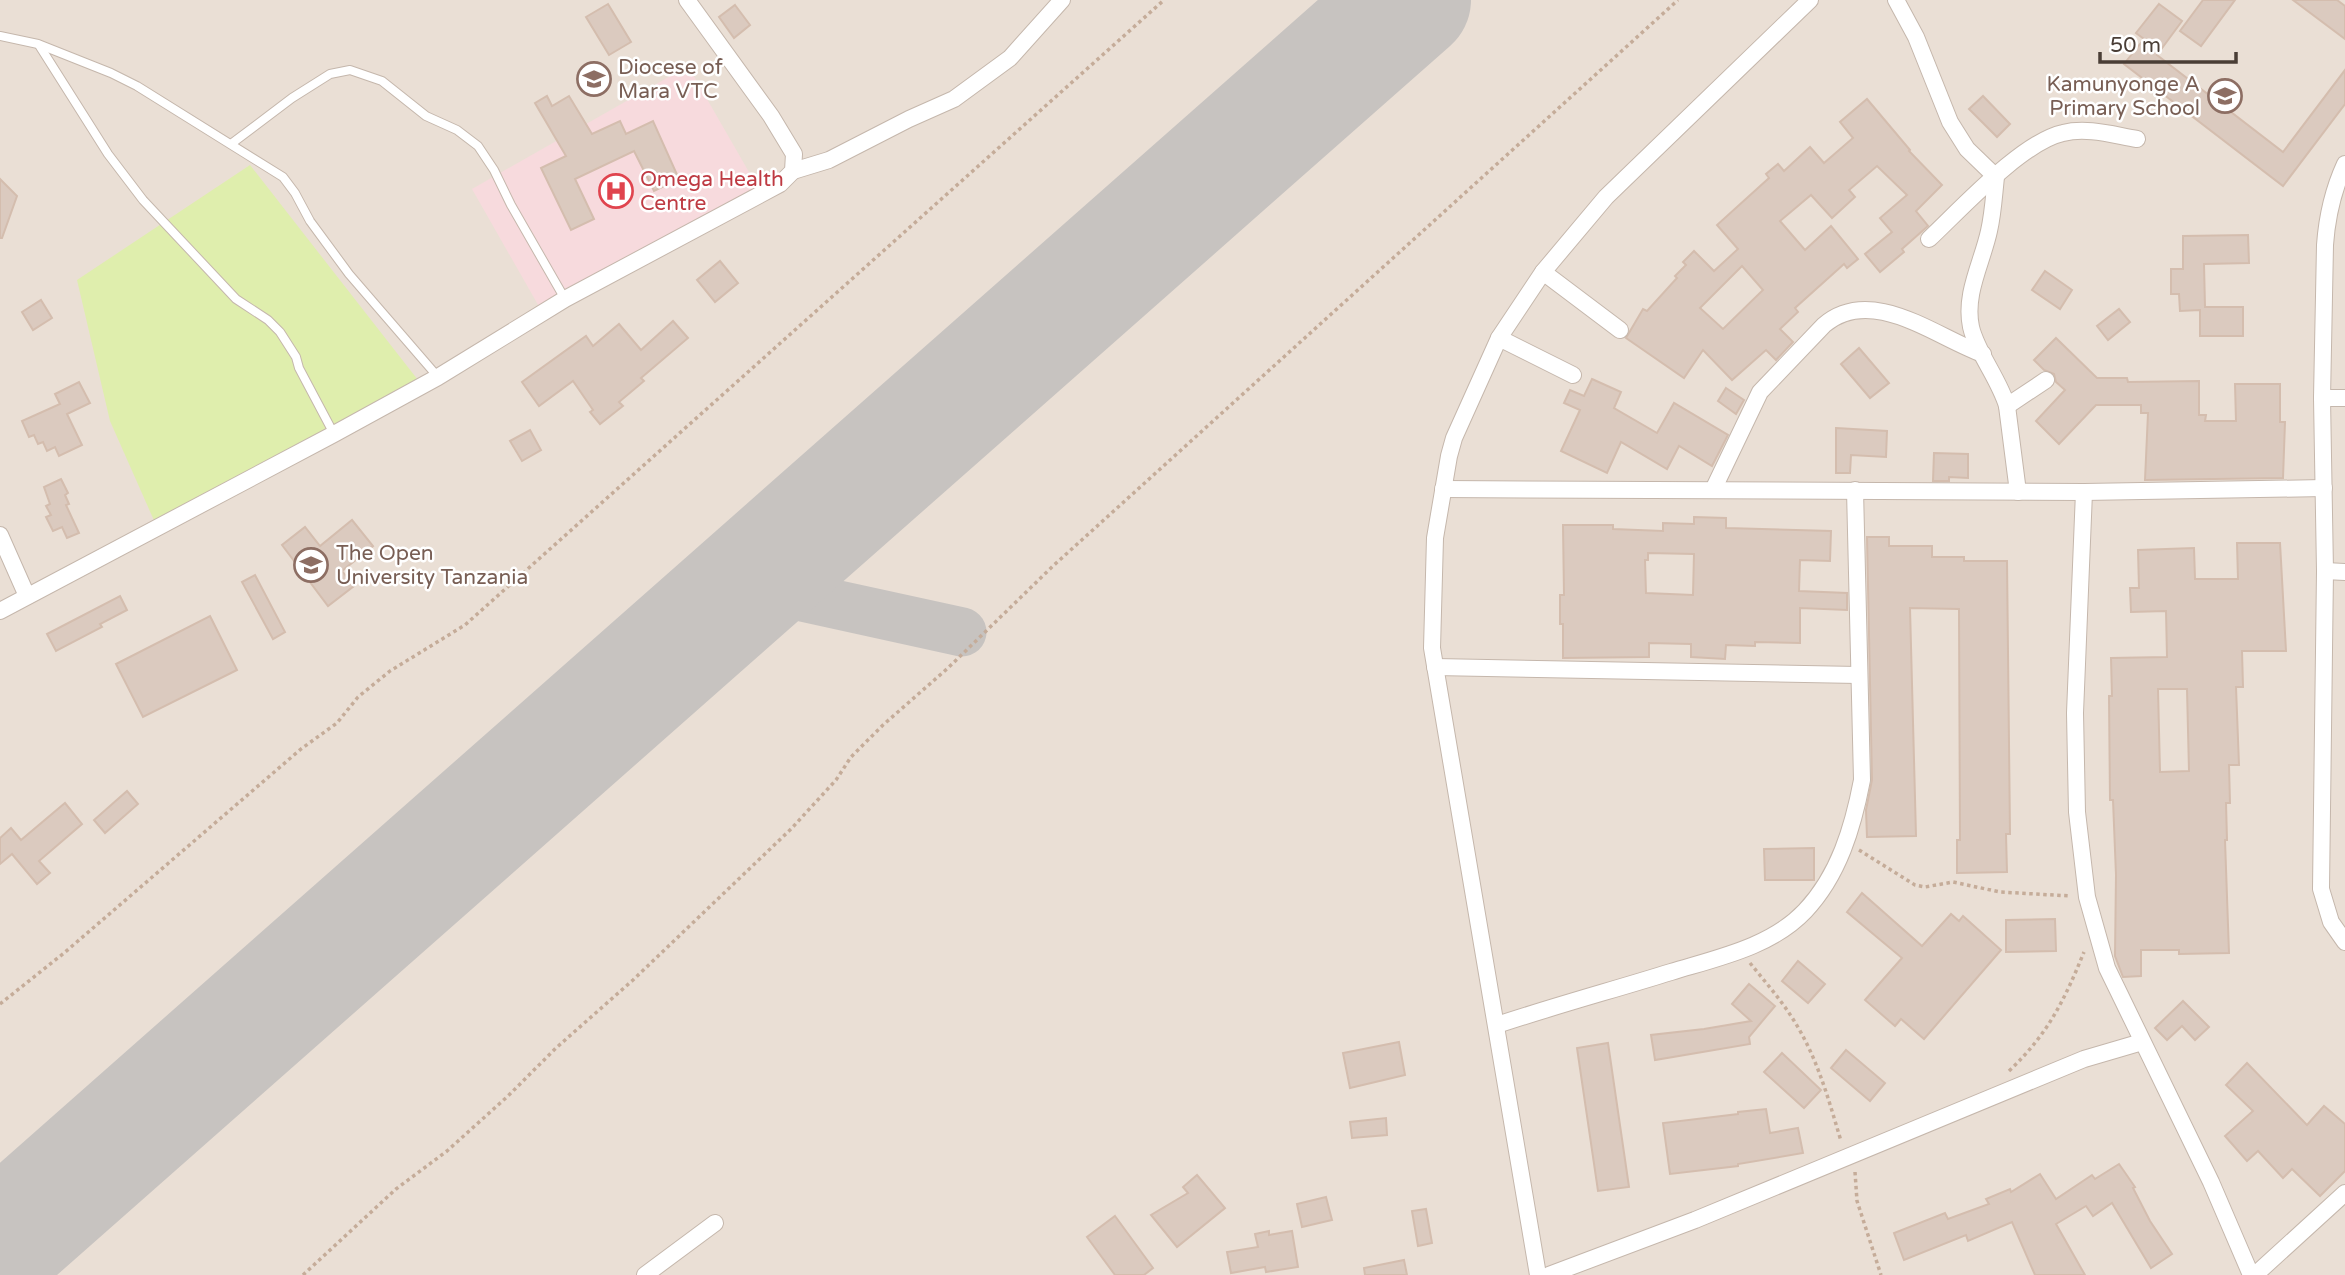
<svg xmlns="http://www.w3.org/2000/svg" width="2345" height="1275" font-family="'Varela Round',sans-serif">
<rect width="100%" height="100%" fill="#f6eee8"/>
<rect fill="#eadfd5" x="0" y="0" width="2345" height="1275"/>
<polygon fill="#f7dadd" points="688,66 761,193 545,317 472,189"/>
<polygon fill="#dfeead" points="250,165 425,389 160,534 110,421 77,280"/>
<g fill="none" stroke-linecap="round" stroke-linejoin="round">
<polyline stroke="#c7c3c0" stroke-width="49" points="747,585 962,632"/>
<polyline stroke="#c7c3c0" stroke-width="122" points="0,1244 1410,0"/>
</g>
<g fill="#dbcabf" stroke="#d4bdae" stroke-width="2" fill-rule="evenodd">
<polygon points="2203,0 2235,0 2201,46 2180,31"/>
<polygon points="2293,0 2337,0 2345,6 2345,39"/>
<polygon points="608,4 631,42 609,55 586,17"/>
<polygon points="2159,4 2182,21 2157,55 2283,152 2345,70 2345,104 2283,186 2124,64 2144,39 2136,33"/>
<polygon points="735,5 750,25 734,38 719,17"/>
<polygon points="547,96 552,106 569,96 592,134 620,121 626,134 653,121 679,179 654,191 634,151 575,179 594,219 571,230 541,168 566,156 535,103"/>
<polygon points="1983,96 2010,124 1997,137 1969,109"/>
<path d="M1867,99L1910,150L1909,151L1942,185L1916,211L1928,226L1902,249L1904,252L1880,272L1865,254L1892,232L1880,218L1907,195L1877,166L1849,190L1855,197L1832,218L1811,195L1780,221L1805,250L1831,226L1858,259L1847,268L1844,264L1795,308L1798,312L1780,329L1793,342L1776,360L1766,350L1732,380L1703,350L1684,378L1626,338L1643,309L1647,311L1677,278L1675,276L1686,265L1683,262L1694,251L1714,271L1738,249L1717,225L1769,178L1766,174L1778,164L1784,171L1810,147L1824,163L1853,138L1840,122ZM1742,266L1763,290L1723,329L1700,308Z"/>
<polygon points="0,179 17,196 2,238 0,238"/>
<polygon points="2248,235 2249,263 2204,264 2205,307 2243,307 2243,336 2200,336 2200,310 2180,311 2179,294 2171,294 2171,269 2183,269 2183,236"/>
<polygon points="720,261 738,283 715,302 697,280"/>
<polygon points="2045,271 2072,290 2060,309 2032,290"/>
<polygon points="41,300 52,318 33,330 22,312"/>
<polygon points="2119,309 2130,322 2108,340 2097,326"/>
<polygon points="673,321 688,338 641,378 644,381 619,402 623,406 600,424 590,412 593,410 573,381 539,406 522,382 586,336 593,346 619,324 641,350"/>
<polygon points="2056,338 2097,378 2127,378 2128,382 2199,381 2199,415 2206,415 2205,421 2236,421 2235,384 2280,384 2280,422 2285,422 2283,478 2145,480 2148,413 2141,413 2141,405 2096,405 2059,444 2036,421 2065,390 2056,382 2054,374 2044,370 2034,360"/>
<polygon points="1859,348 1889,383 1870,398 1841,364"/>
<polygon points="1592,379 1621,392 1614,408 1657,433 1674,403 1728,435 1712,466 1679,446 1667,469 1621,442 1607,473 1561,451 1580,410 1564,403 1570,390 1584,396"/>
<polygon points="79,382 90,403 67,414 82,445 59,456 55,447 47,451 43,442 38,444 34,435 29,437 22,421 60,404 55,394"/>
<polygon points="1726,388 1744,400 1736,414 1718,401"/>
<polygon points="1836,428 1887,431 1886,457 1851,455 1850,473 1836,473"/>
<polygon points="530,430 541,450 522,461 510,441"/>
<polygon points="1934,453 1968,454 1968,478 1949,477 1949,481 1933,481"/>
<polygon points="61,479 68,493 65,495 69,504 66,505 79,533 67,538 62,527 53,531 46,517 51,515 46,506 50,504 44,487"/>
<path d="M1694,517L1726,518V528L1831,531L1830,561L1800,560L1799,591L1847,593V610L1800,608V643L1755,642V646L1726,645L1725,659L1691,657V644L1649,643V657L1563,658V624H1560V595H1564L1563,525H1613V529L1663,531V523L1694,524ZM1648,553L1694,554L1693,595L1646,593L1645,560H1648Z"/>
<polygon points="352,520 373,546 342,571 354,586 328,606 282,545 305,527 320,546"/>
<polygon points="1867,537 1889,537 1889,546 1932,546 1932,557 1964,557 1964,561 2007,561 2010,834 2006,834 2007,872 1957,873 1957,840 1960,840 1959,609 1910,608 1916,836 1867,837 1866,810 1872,780"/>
<path d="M2237,543H2280L2286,651H2242L2243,687H2236L2239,765H2229L2230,803H2226L2227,840H2225L2229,953L2179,954V950H2141V976L2123,977L2115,956L2116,875L2113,800H2110L2109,696H2112L2111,658L2167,657L2166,611L2131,612L2130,588H2139L2138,550L2194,548L2195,579H2238ZM2158,689H2187L2189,771L2160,772Z"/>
<polygon points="255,575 285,632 273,639 242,582"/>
<polygon points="120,596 127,610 100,624 102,627 56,651 47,634"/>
<polygon points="210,616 237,670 143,717 116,664"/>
<polygon points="127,791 138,804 105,833 94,820"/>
<polygon points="65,803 82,824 39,861 50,873 37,884 12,854 0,864 0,838 11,828 21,840"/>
<polygon points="1814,848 1814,880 1765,880 1764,849"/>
<polygon points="1862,893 1922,946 1951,914 1959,921 1963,916 2001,950 1924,1039 1901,1019 1895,1026 1865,1000 1902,958 1847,912"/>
<polygon points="2055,919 2056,951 2006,952 2006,920"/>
<polygon points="1798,961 1825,984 1808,1003 1782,981"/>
<polygon points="1749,984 1775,1006 1749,1037 1750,1044 1655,1060 1651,1035 1704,1029 1751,1021 1732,1004"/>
<polygon points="2183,1001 2209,1027 2195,1040 2182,1026 2167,1040 2155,1028"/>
<polygon points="1399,1042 1405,1075 1350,1088 1343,1053"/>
<polygon points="1608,1043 1629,1187 1598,1191 1577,1048"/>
<polygon points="1846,1050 1885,1083 1870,1101 1831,1068"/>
<polygon points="1782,1053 1821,1090 1804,1108 1764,1072"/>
<polygon points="2247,1063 2307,1125 2324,1106 2345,1124 2345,1171 2320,1196 2292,1169 2283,1178 2258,1151 2247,1161 2225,1136 2253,1111 2226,1085"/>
<polygon points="1766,1109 1770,1133 1798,1128 1803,1153 1738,1164 1738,1166 1670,1174 1663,1123 1738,1114 1738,1112"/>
<polygon points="1386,1118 1387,1135 1352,1138 1350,1122"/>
<polygon points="2119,1164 2135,1187 2133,1188 2150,1221 2172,1254 2151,1268 2112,1203 2093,1216 2086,1206 2056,1224 2085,1275 2035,1275 2012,1222 1968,1241 1966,1235 1904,1260 1894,1233 1945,1213 1948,1219 1989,1204 1986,1199 2010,1189 2011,1192 2040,1174 2056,1199 2092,1175 2095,1179"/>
<polygon points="1197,1175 1225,1208 1177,1247 1151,1215 1188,1193 1183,1187"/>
<polygon points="1326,1197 1332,1220 1302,1227 1297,1204"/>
<polygon points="1426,1209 1432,1243 1418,1246 1412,1211"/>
<polygon points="1115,1216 1153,1268 1144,1275 1115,1275 1087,1237"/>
<polygon points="1269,1231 1269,1235 1292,1231 1298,1267 1266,1272 1265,1267 1231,1273 1227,1252 1258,1247 1255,1234"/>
<polygon points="1404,1260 1407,1275 1365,1275 1364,1268"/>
</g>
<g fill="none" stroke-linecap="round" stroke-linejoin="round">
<g stroke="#c5b7ac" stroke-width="10">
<g id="service">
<polyline points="0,36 38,44 111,73 137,86 283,177 295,193 310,221 349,274 438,377"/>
<polyline points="39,45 108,154 143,200 236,299 268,320 280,332 296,357 299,368 334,434"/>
<polyline points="231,144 292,98 330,74 350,70 382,81 426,116 457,130 478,146 494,170 511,205 565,299"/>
</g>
</g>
<g stroke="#c5b7ac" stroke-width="18">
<g id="minor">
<path d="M1896,0L1916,37L1950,122L1967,149L1996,177C1994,195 1993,214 1989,231C1982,263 1964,294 1971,327C1977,353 1999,379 2007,406L2018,492"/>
<path d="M2345,164C2333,190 2327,217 2325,245L2322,398L2325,571L2321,889L2331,922L2345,942"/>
<polyline points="793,171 829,160 909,119 954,99 1010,58 1062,0"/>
<path d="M1929,239C1961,209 2022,142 2063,133C2087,127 2113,135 2137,139"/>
<polyline points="1543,272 1620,330"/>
<polyline points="1499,338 1573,375"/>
<polyline points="2322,398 2345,398"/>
<polyline points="2007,406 2046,380"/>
<polyline points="1443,489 2084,492 2324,488"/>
<path d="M1713,490L1760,392L1824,325C1872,284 1937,338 1983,354"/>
<polyline points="2084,492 2075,713 2077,812 2087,897 2107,968 2211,1182 2251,1275"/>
<polyline points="0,535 27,596"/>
<polyline points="2325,571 2345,572"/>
<polyline points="0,611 334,434 438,377 565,299 780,184 793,171 794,154 771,116 687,0"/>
<polyline points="1435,667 1858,675"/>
<path d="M1497,1025C1554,1006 1613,990 1671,972C1717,958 1771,947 1805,911C1839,875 1853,827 1862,780L1855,490"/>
<polyline points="645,1275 715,1223"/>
<polyline points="1538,1275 1432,648 1435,538 1449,456 1454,438 1499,338 1543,272 1606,197 1810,0"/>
<polyline points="1549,1275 1695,1220 2084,1059 2142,1042"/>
<polyline points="2255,1275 2345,1193"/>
</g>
</g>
<g stroke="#c5ac99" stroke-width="3.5" stroke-dasharray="3.5 3.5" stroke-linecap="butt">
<polyline points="1859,850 1915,885 1925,887 1953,882 2000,892 2071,896"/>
<path d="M1750,963C1766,983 1783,1002 1796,1024C1818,1060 1829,1101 1841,1141"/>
<polyline points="0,1004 64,953 301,749 337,723 358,697 390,671 465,625 1164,0"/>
<path d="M2009,1071C2048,1034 2064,1001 2084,952"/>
<polyline points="1855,1172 1857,1201 1881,1275"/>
<polyline points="303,1275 396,1189 447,1151 508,1096 556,1048 633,980 791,829 836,780 851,757 883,725 948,668 1053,566 1678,0"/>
</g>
<use href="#service" stroke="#fff" stroke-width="8"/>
<use href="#minor" stroke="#fff" stroke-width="16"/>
</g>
<defs>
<g id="school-ring" transform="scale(1.75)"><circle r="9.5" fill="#fff" stroke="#8d6e63" stroke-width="1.5"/><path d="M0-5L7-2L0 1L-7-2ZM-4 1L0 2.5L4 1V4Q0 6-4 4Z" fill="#8d6e63"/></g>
<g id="hospital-ring" transform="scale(1.75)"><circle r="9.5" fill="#fff" stroke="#e0444e" stroke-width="1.5"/><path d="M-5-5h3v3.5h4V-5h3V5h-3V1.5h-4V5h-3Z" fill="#e0444e"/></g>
</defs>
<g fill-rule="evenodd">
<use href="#school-ring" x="594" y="79"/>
<use href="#school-ring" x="2225" y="96"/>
<use href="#hospital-ring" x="616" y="191"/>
<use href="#school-ring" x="311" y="565"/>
</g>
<g text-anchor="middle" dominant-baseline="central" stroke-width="5" stroke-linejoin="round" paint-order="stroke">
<g font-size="21" fill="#785e54" stroke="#fff" text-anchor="start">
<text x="618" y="67">Diocese of<tspan x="618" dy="24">Mara VTC</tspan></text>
<text x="2200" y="84" text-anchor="end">Kamunyonge A<tspan x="2200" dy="24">Primary School</tspan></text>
<text x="336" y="553">The Open<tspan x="336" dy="24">University Tanzania</tspan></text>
</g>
<g font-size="21" fill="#be3a42" stroke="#fff" text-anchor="start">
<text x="640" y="179">Omega Health<tspan x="640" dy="24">Centre</tspan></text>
</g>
</g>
<path d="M2100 52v10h136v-10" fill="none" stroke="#4a3e36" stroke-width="3.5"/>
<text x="2110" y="52" font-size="21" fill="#4a3e36" stroke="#ffffff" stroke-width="5" paint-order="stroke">50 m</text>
</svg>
